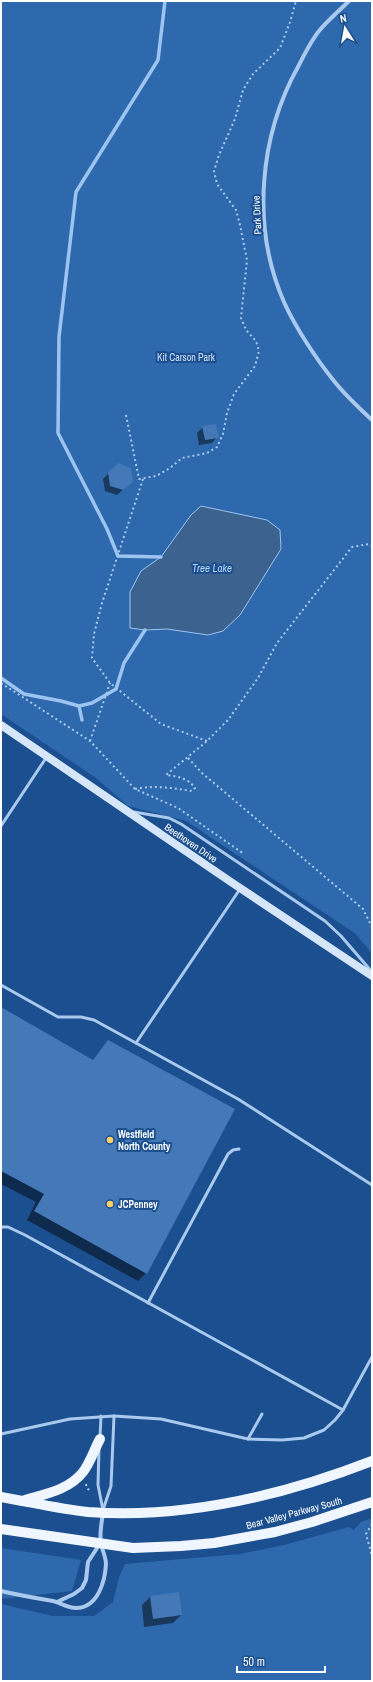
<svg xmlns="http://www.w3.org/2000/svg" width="373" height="1682" font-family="'Archivo Narrow',sans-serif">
<rect width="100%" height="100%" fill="#1b4f8f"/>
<g fill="#2e69ad">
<polygon points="1,1 372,1 372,954 356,934 186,821 128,806 96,778 1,714"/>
<polygon points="372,1518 372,1681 1,1681 1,1604 53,1616 94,1616 113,1602 119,1577 125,1564 240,1554 284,1545 349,1527 354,1530 361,1522"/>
<polygon points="1,1548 81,1560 72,1591 1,1599"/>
</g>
<polygon fill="#3c6290" stroke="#9cc4f0" points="201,506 267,520 280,530 281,549 240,615 223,631 208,635 167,629 145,630 130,628 130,592 141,571 161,557 191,515"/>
<g fill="#0007">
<polygon points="203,427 217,437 212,443 199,445 197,433"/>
<polygon points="109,473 128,485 117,495 105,491 103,479"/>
<polygon points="1,1008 92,1061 109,1041 146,1273 138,1281 27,1220 36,1202 1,1184"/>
<polygon points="150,1597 181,1615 173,1623 144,1627 142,1605"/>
</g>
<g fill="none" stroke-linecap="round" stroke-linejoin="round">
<g stroke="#9cc4f0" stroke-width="3.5">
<polyline points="161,557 118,556 107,529 58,433 59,337 76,192 158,60 165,1"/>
<polyline points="1,678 24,694 61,701 79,706 92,703 116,689 124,663 145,630"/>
<polyline points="79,706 82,720"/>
</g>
</g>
<g fill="#4478b7">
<polygon points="216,424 219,438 205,440 202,426"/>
<polygon points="119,463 131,468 133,482 123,490 110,486 108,472"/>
<polygon points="1,1007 93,1060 108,1040 235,1109 147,1274 34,1211 44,1194 1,1171"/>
<polygon points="179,1592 182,1615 153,1619 150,1596"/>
</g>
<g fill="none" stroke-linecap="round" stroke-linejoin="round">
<g stroke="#a9c9ee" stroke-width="2" stroke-dasharray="2 3" stroke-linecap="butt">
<polyline points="126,415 139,479 156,476 170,468 182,458 207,453 217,447 223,434 227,413 234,394 255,366 259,351 256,341 246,330 241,318 247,260 240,225 236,210 217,184 214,171 219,155 235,119 243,90 253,74 280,48 290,22 296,1"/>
<polyline points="143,479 102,603 94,634 92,658 110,683 161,724 207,741"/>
<polyline points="1,683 90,741 135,789 178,808 244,854"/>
<polyline points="90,741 110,683"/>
<polyline points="188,758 202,773 363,909 372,927"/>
<path d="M135,789C154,785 173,788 192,791L195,788C188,778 177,776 166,775L207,741L228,720L258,678L277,643L352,547L369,544L372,546"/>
<polyline points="86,1484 87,1488 91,1492"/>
<polyline points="372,1524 366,1534 372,1556"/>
</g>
<g stroke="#a9c9ee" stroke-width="3">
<polyline points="134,812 169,818 181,824 325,921 341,936 372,972"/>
<polyline points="1,826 46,758"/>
<polyline points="1,985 58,1017 81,1017 94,1020 136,1043 238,1099 372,1185"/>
<polyline points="136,1043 240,889"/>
<polyline points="1,1227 8,1227 25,1235 343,1410"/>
<polyline points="148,1303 228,1154 233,1150 239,1149"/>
<polyline points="1,1434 70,1419 114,1416 161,1419 248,1439 282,1440 304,1438 324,1430 335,1420 343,1410 372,1357"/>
<polyline points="100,1437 101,1416"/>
<polyline points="248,1439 262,1414"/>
<polyline points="99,1448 98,1485 103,1510"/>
<polyline points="103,1510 111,1486 114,1416"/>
</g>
<g stroke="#a9c9ee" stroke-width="4">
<path d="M349,1C339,11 328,20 319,31C311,41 305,53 299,65C259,136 251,227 284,302C295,327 317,360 334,381C345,395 359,408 372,420"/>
<path d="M1,1591C18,1595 35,1598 53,1601C61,1603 67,1608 76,1608C98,1608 105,1581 106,1564C106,1557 102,1550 101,1543C99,1534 102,1522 103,1512"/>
<polyline points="57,1602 74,1594 82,1588 86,1580 88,1562 99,1545"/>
</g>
<polyline stroke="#d6e6fa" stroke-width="8" points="1,725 231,882 372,976"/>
<g stroke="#f0f6ff" stroke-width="10">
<path d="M1,1497C30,1502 59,1509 88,1512C185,1519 282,1496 372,1461"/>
<path d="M25,1500C45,1494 69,1490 83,1472C90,1463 94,1450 100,1439"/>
<polyline points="1,1529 133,1548 181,1546 214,1543 275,1532 312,1522 372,1502"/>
</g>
</g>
<g fill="#ffd166" stroke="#1b4f8f" stroke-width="1.5">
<circle cx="110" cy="1140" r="4"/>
<circle cx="110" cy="1204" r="4"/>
</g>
<g text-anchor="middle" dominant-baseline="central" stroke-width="4" stroke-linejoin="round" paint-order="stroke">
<g font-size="10" fill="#fff" stroke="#1b4f8f">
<text transform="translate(257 215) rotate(-93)">Park Drive</text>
<text transform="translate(191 843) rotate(34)">Beethoven Drive</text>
<text transform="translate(294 1513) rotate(-15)">Bear Valley Parkway South</text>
</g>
<g font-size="10" fill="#cfe3fa" stroke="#1b4f8f">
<text x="186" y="357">Kit Carson Park</text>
</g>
<g font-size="10" font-weight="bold" fill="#fff" stroke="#1b4f8f" text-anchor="start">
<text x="118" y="1134">Westfield<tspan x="118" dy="12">North County</tspan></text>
<text x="118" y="1204">JCPenney</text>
</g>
<g font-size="11" font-style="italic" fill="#b5d3f5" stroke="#1b4f8f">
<text x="212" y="568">Tree Lake</text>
</g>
</g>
<rect width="373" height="1682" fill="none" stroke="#ffffff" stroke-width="4"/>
<g transform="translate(345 28) rotate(349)" stroke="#1b4f8f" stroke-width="3" paint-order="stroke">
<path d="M0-3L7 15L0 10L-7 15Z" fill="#ffffff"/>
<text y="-6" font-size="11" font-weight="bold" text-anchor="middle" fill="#ffffff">N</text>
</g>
<path d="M237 1666v6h88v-6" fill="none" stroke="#ffffff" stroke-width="2"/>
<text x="243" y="1666" font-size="12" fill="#ffffff" stroke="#1b4f8f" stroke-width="3" paint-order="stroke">50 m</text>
</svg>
